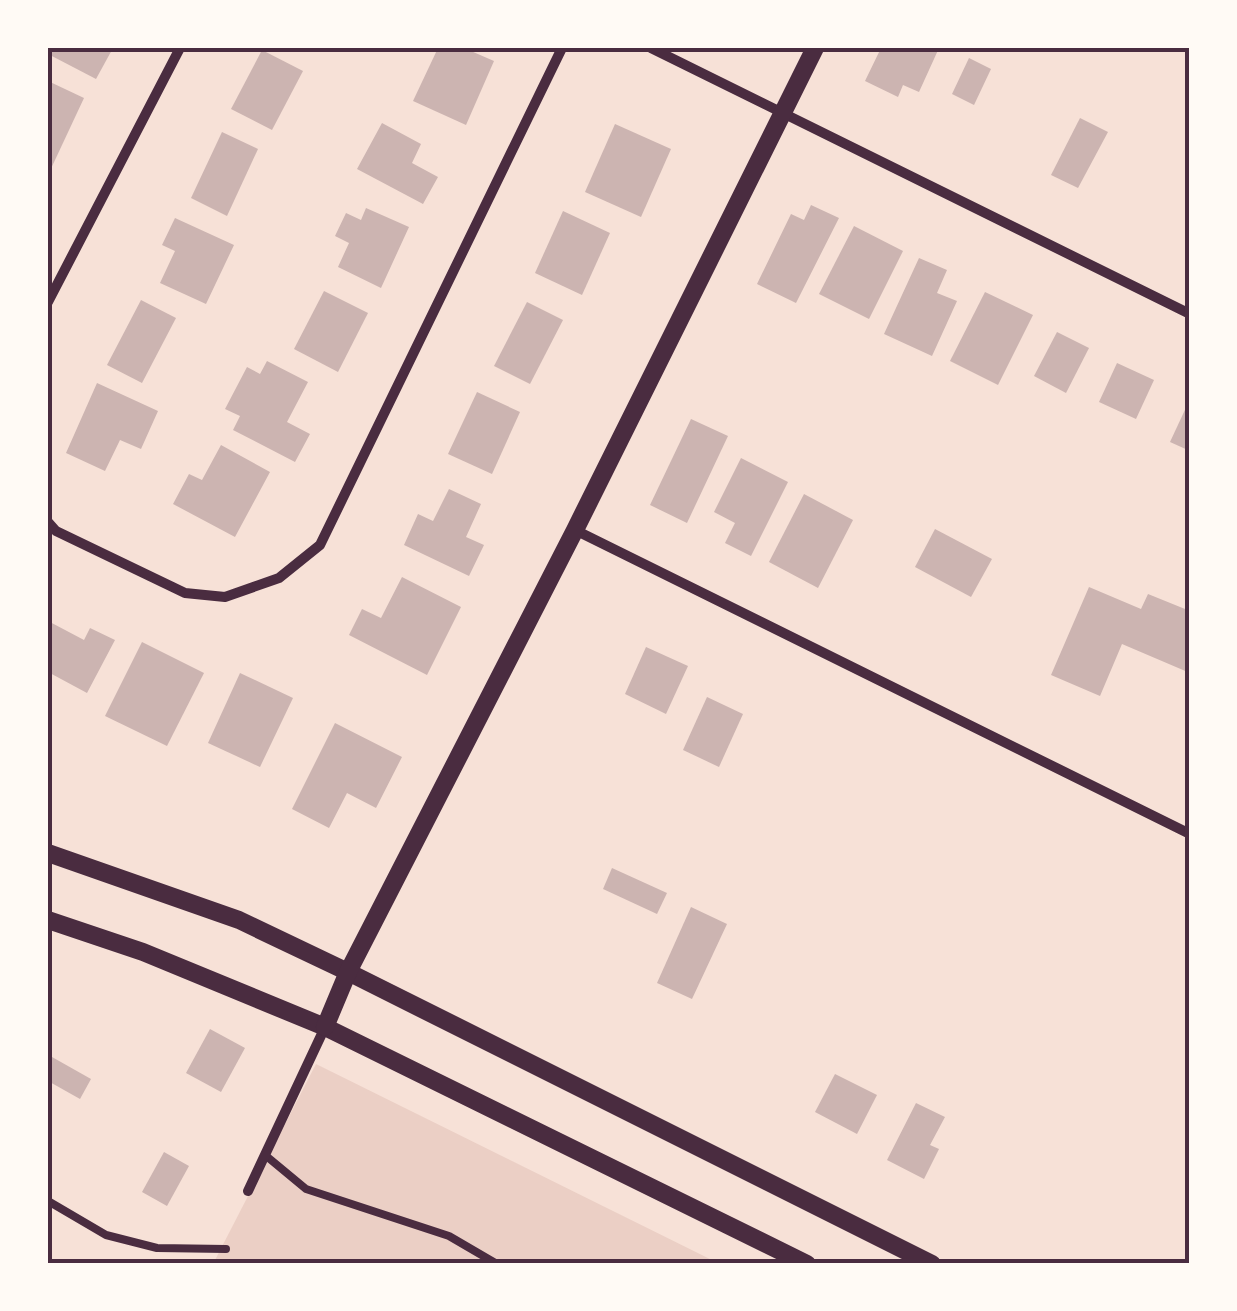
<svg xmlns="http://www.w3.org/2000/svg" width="1237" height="1311" font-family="'Fira Sans Condensed',sans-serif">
<rect width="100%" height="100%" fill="#f7e1d7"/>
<polygon fill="#ebcfc5" points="316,1064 718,1263 213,1264"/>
<g fill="#ccb4b1">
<polygon points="48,48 113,48 96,79 48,54"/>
<polygon points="438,48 464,48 494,61 466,125 413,101"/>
<polygon points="881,48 939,48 919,92 903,85 898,97 865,81"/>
<polygon points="262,50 303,71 272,130 231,109"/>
<polygon points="969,58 991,69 974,105 952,94"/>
<polygon points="48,81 84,98 48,175"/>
<polygon points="1080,118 1108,132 1078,188 1051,175"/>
<polygon points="382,123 421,144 412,163 438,177 423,204 357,169"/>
<polygon points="615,124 671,149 641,217 585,192"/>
<polygon points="222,132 258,149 227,216 191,198"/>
<polygon points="811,205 839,218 796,303 757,284 791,214 804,220"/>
<polygon points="366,208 409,227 381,288 338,267 349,243 335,236 346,213 361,220"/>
<polygon points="563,211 610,233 582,295 535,273"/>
<polygon points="175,218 234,245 206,304 160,283 175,251 162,245"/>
<polygon points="854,226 903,251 869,319 819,294"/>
<polygon points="919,258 947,270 937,293 957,301 932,356 884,334"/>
<polygon points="324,291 368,313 338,372 294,349"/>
<polygon points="985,292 1033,315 998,385 950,361"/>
<polygon points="141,300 176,318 142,383 107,365"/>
<polygon points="527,302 563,320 530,384 494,366"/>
<polygon points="1057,332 1089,348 1066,393 1034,376"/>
<polygon points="267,361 308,382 287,422 310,434 295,462 233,430 240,416 225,409 247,367 260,374"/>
<polygon points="1117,363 1154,380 1136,419 1099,402"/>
<polygon points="97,383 158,411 141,449 120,440 105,471 66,453"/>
<polygon points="477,392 520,412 492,474 448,454"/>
<polygon points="1190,399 1190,451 1170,442"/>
<polygon points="691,419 728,436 687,523 650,505"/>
<polygon points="221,445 270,472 235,537 173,504 189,474 202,480"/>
<polygon points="741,458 788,482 751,556 725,543 735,523 714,512"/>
<polygon points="449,489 481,504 466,537 484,545 469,576 404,545 418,514 433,521"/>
<polygon points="804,494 853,520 818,588 769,562"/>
<polygon points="935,529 992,559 971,597 915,567"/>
<polygon points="402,577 461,607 427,675 349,635 362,609 381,618"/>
<polygon points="1089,587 1141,609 1148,594 1190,611 1190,673 1122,644 1100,696 1051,675"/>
<polygon points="48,621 84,640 90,628 115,640 87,693 48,672"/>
<polygon points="142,642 204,673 167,746 105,716"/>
<polygon points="646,647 688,666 666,714 625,694"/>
<polygon points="240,673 293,698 260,767 208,743"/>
<polygon points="707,697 743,714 719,767 683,750"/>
<polygon points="335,723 402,757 376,808 347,793 329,828 292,809"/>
<polygon points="612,868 667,893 657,914 603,889"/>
<polygon points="691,907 727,924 692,999 657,983"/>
<polygon points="210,1029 245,1048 221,1092 186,1073"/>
<polygon points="52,1057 91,1079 80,1099 48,1081 48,1065"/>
<polygon points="835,1074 877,1095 857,1134 815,1112"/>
<polygon points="916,1103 945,1117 930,1145 939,1149 924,1179 887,1160"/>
<polygon points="164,1152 189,1166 167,1206 142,1192"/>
</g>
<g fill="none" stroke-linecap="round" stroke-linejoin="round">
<g stroke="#4a2c40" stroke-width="8">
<polyline points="265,1155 306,1189 449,1236 497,1264"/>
<polyline points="48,1201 106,1235 157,1248 226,1249"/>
</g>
<g stroke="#4a2c40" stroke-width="10">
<polyline points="651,48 1190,314"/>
<polyline points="48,302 180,48"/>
<polyline points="48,522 56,531 185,593 225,597 279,578 320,545 562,48"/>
<polyline points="575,530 1190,834"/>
<polyline points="248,1191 325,1027"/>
</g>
<g stroke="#4a2c40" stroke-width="18">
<polyline points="48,853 239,920 348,972 932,1264"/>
<polyline points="48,920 143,952 325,1027 807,1264"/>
<polyline points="325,1027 348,972 575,530 815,48"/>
</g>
</g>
<rect width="1237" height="1311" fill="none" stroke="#fffaf5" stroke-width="100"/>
<rect x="50" y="50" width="1137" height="1211" fill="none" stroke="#4a2c40" stroke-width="4"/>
</svg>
